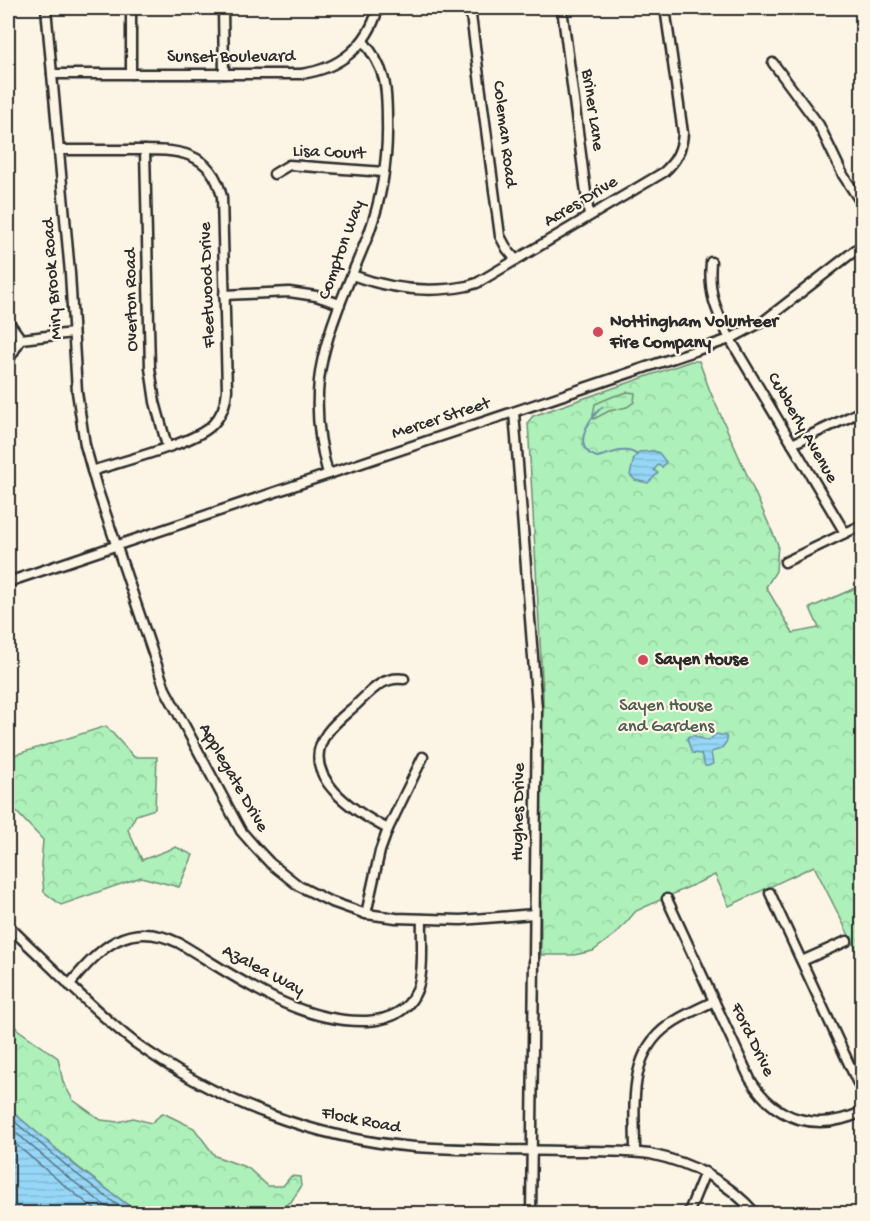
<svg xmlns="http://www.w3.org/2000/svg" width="870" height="1221" font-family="'Gochi Hand',sans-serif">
<defs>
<pattern id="forest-crowns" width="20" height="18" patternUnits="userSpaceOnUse" patternTransform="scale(1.5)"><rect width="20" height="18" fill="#adf0ba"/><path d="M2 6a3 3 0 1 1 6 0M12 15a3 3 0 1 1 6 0" fill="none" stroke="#95cea0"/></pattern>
<pattern id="wetland-marsh" width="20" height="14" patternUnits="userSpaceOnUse" patternTransform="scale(1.5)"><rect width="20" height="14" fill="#adf0ba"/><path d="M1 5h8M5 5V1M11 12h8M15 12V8" fill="none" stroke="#95cea0"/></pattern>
<pattern id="water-rules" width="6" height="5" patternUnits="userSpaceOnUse" patternTransform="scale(1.5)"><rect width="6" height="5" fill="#96d7f7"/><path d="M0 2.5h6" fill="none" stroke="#81b9d4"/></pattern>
</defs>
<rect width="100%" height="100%" fill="#fcf5e5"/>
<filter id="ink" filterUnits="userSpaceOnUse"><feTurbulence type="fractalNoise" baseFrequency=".0167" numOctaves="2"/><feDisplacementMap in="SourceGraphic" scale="12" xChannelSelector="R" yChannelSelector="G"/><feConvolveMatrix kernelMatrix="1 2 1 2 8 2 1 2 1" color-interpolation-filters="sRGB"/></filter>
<g filter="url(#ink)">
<g fill="url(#forest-crowns)" stroke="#6c8e72" stroke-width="1.5">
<polygon points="691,361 699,361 710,391 778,545 776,571 766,587 793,633 819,628 810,608 862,585 862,961 814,866 729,906 715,875 636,911 617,933 593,951 574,955 541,955 540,827 543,696 528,422 533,416"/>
<polygon points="106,726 134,757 157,757 155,809 136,815 128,830 142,860 176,847 193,855 179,887 141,877 61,905 44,892 41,864 43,840 8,803 8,757"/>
<polygon points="8,1018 17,1029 58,1058 63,1082 73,1100 101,1120 118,1122 133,1118 151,1123 163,1113 194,1128 215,1156 248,1168 268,1186 283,1186 291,1176 300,1177 301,1187 291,1202 272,1213 144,1214 132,1208 78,1167 8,1108"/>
</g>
<polygon fill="url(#wetland-marsh)" stroke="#6c8e72" stroke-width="1.5" points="628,392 635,393 634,402 627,407 609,411 594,419 593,415 595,404 614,396"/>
<g fill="url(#water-rules)" stroke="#6b92a5" stroke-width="1.5">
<polygon points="653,451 659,453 666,462 662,467 658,465 654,470 658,473 648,483 635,480 630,475 634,458 639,452"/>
<polygon points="716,734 726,736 727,741 721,749 711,752 713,764 708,766 705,766 701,754 692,753 687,739 689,736 695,736 708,741"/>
<polygon points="8,1108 78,1168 132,1208 144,1213 8,1213"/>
</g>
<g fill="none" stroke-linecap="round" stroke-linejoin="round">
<g stroke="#56707d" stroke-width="1.5">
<polyline points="8,1116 74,1172 129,1214"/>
<polyline points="8,1126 69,1178 116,1214"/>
<polyline points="8,1138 64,1185 101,1214"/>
</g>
<path stroke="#6b92a5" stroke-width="2" d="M602,407C587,421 571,448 597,457C609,455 626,445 637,455"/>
<g stroke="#2b2b2b" stroke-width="13">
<g id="minor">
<polyline points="46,8 70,273 77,392 85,445 97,488 165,689 241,831 255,847 270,863 299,886 329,901 366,914 396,918 461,920 534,914"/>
<polyline points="131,8 131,74"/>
<polyline points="223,8 224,74"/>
<polyline points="470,8 500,236 507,249 516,260"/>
<polyline points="562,8 589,216"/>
<polyline points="773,63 819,125 843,175 862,204"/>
<path d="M52,74H301C339,69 368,46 378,8"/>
<path d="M60,150C83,150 106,150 130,150C172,150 211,147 222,197L227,390C226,403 222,415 213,424C197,443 119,462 92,471"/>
<polyline points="145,150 150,368 155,402 167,446"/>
<polyline points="274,174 289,165 384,172"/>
<path d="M711,262C708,294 716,310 730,339L845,533"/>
<path d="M352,275C390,289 427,294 467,286L477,283L664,172C676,161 682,150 683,133L665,8"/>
<polyline points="224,295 289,292 316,296 340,304"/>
<polyline points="8,321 21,339"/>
<polyline points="8,361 21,339 73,333"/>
<polyline points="514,412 537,709 531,1214"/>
<polyline points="792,444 862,411"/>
<path d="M328,474C317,435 314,396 323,357C333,314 353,274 369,233C382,197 388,159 387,121C387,86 386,69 363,41"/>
<polyline points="785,562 862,525"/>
<polyline points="8,582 730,339 764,321 862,245"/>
<path d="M388,829C357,813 296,776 327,733C335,722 347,713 357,704C371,691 383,676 404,679"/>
<polyline points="770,893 862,1092"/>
<path d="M667,899L750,1079C776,1122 818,1132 862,1112"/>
<polyline points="366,914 380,851 388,829 423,757"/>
<path d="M8,925C20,938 34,950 47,963C75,990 103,1018 134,1042C215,1101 314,1139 415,1147C463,1150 512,1150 560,1151C590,1151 621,1150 650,1154C693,1163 727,1181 756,1214"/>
<polyline points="802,961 847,941"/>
<path d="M69,985C100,948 128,918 179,943C237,977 296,1023 367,1021C388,1020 407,1012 416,992C425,974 421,940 422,919"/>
<path d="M635,1152C635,1107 627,1054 669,1025C682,1015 699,1009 714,1001"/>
<polyline points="688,1214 705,1172"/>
</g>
</g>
<use href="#minor" stroke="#fcf5e5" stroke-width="8"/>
</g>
</g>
<g fill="#d1495b" stroke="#fcf5e5" stroke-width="2">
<circle cx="598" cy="332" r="6"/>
<circle cx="643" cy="660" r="6"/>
</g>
<g text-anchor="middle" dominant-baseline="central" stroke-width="4.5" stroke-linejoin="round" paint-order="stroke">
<g font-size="18" fill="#2b2b2b" stroke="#fcf5e5">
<text x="231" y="57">Sunset Boulevard</text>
<text transform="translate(592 110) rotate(82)">Briner Lane</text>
<text transform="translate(504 134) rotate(83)">Coleman Road</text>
<text transform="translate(329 153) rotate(2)">Lisa Court</text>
<text transform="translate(581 202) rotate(-31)">Acres Drive</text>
<text transform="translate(342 250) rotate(-70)">Compton Way</text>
<text transform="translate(53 279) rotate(-94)">Miry Brook Road</text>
<text transform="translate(208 285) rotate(-92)">Fleetwood Drive</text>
<text transform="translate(132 300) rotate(-91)">Overton Road</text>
<text transform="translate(441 419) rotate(-18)">Mercer Street</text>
<text transform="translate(802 428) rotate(60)">Cubberly Avenue</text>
<text transform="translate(233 778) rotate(60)">Applegate Drive</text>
<text transform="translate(519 812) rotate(-89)">Hughes Drive</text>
<text transform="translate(263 971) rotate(28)">Azalea Way</text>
<text transform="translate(752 1040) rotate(64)">Ford Drive</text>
<text transform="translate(361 1121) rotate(11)">Flock Road</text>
</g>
<g font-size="18" font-weight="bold" fill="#2b2b2b" stroke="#fcf5e5" text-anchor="start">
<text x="610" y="322">Nottingham Volunteer<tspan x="610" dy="21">Fire Company</tspan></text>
<text x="655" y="660">Sayen House</text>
</g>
<g font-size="18" fill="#4c5c4f" stroke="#fcf5e5">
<text x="666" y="706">Sayen House<tspan x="666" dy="21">and Gardens</tspan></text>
</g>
</g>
<rect width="870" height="1221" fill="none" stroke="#fcf5e5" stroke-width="30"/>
<rect x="15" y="15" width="840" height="1191" fill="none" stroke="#2b2b2b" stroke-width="2" filter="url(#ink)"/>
</svg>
